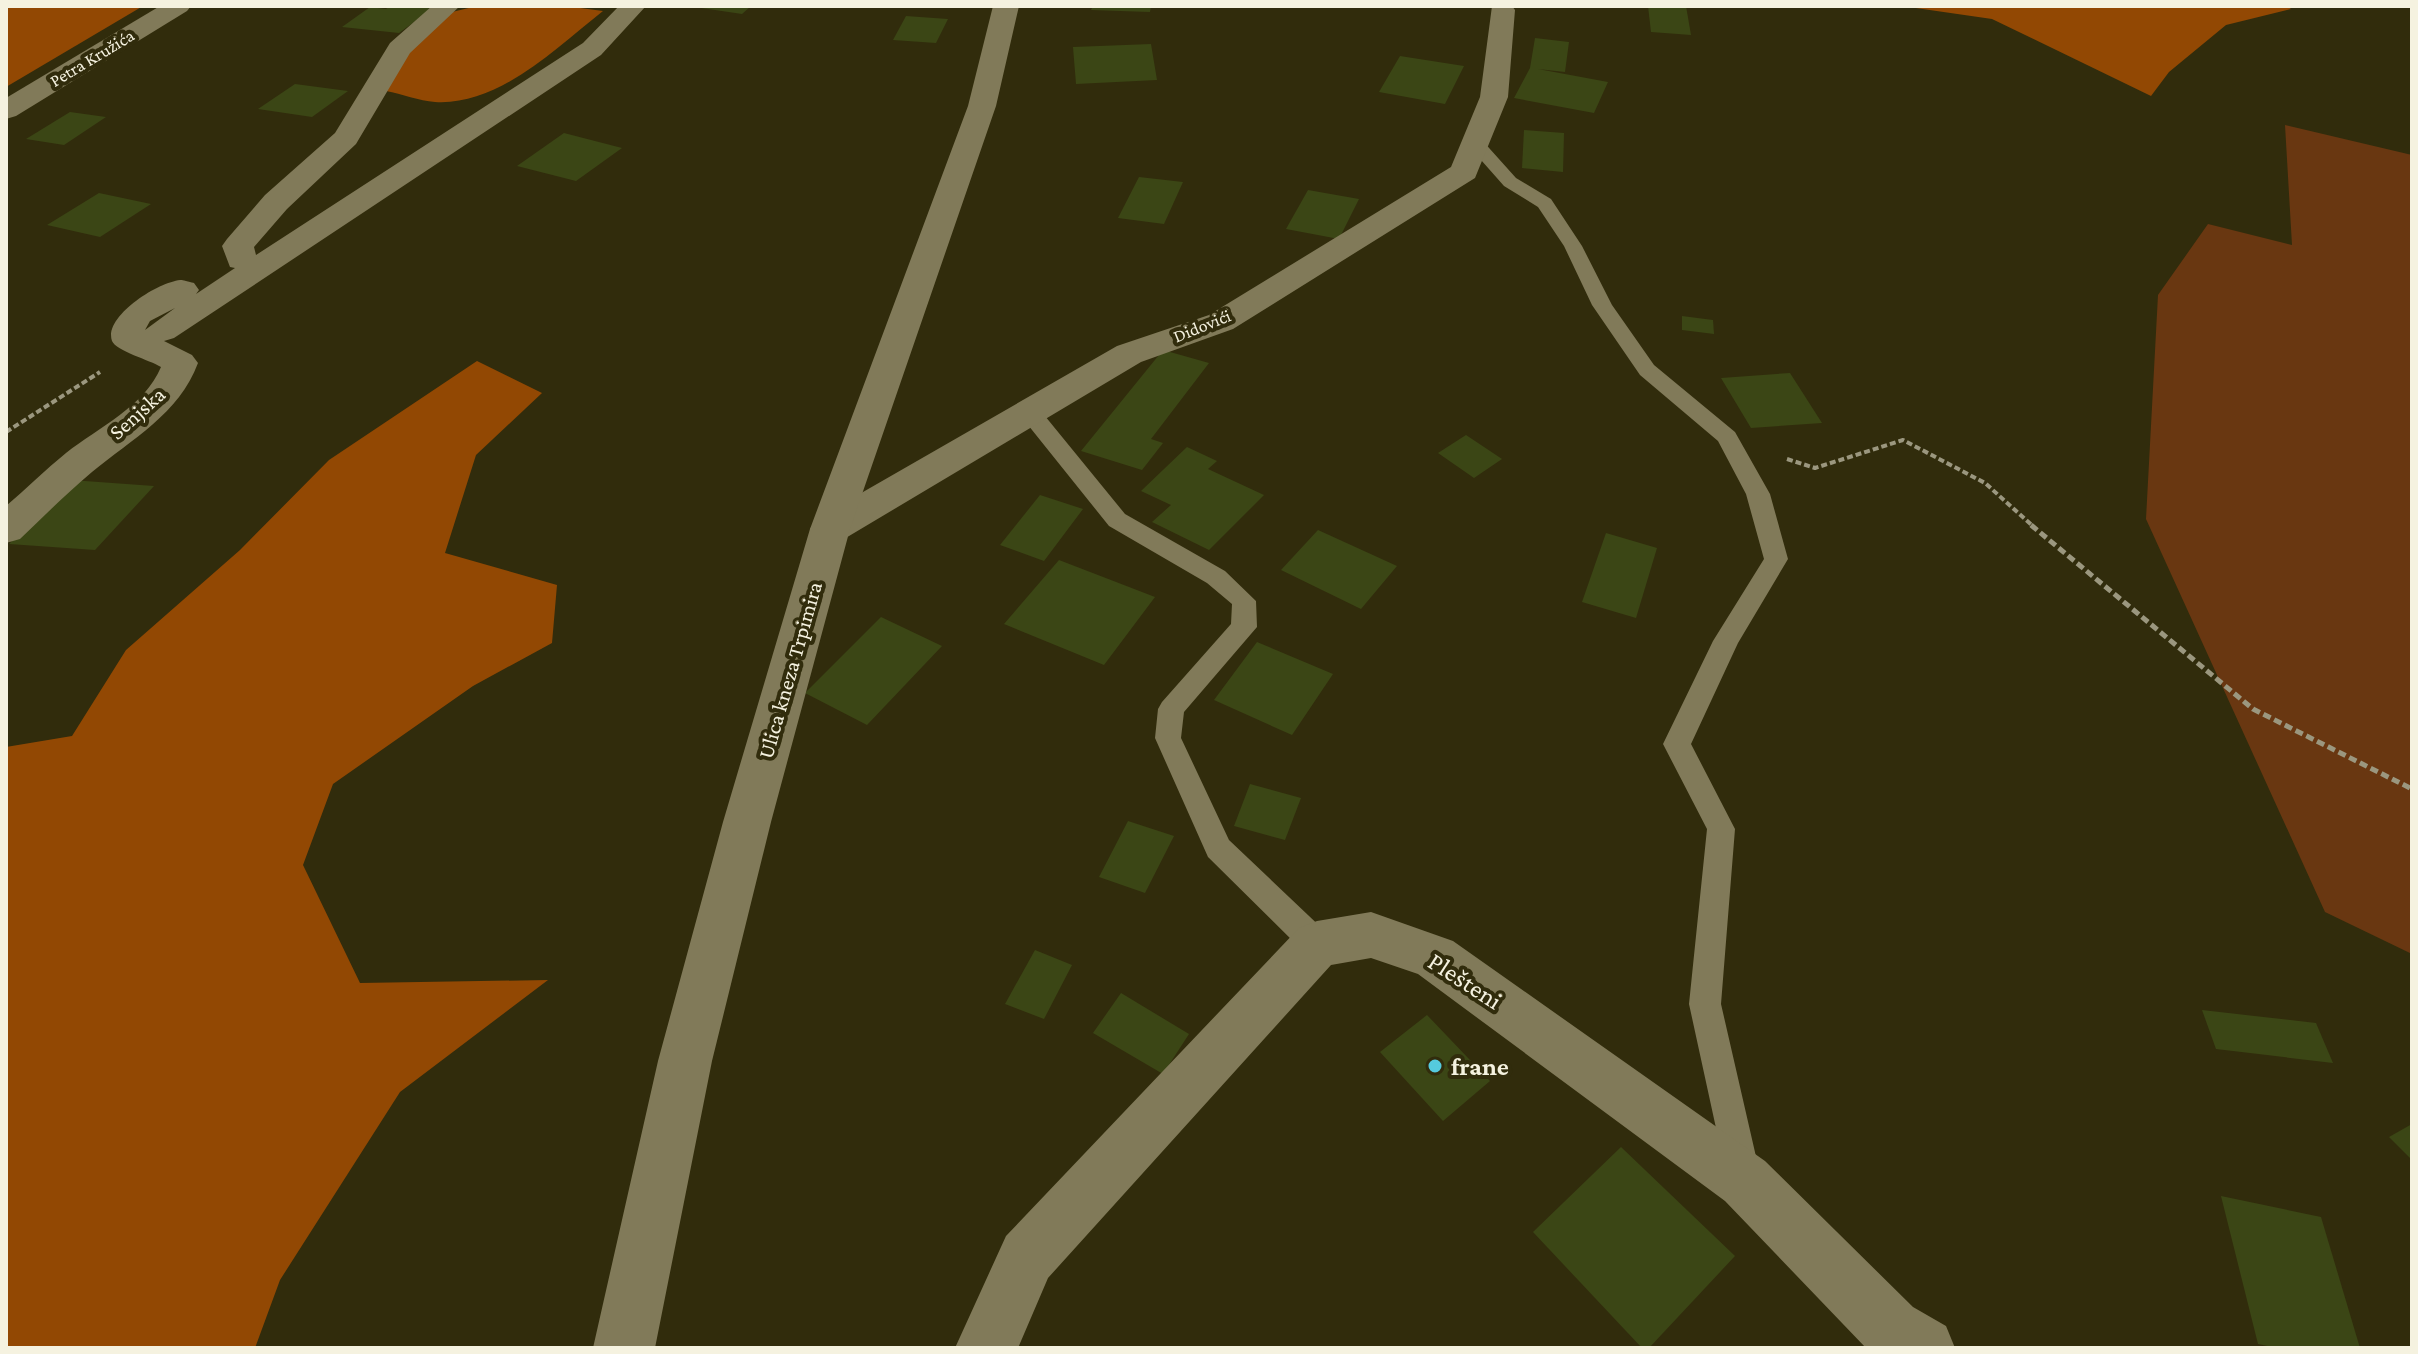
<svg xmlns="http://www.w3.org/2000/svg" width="2418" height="1354" font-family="'Crimson Pro',serif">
<rect width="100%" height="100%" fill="#312c0c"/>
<polygon fill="#693711" points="2285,125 2412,155 2412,954 2325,912 2146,519 2158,295 2208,224 2292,245"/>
<g fill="#924803">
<polygon points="6,6 143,6 6,87"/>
<path d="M477,6H565L603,11C556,48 499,106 435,102C419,101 402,94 386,91L397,64L452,12Z"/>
<polygon points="1902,6 2287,6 2291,9 2226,25 2169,72 2151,96 1992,19"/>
<polygon points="477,361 542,393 476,455 445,553 557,585 552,643 473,686 333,784 303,865 360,983 548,980 400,1092 280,1280 255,1348 6,1348 6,747 72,736 126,650 240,550 329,460"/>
</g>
<g fill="#3b4615">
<polygon points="390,6 436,6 399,33 342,27 370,7 386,9"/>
<polygon points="688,6 751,6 742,14"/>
<polygon points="1093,6 1151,6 1150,12 1091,10"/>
<polygon points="1648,6 1686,6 1691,35 1651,32"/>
<polygon points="906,16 948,19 936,43 893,40"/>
<polygon points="1535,38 1569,42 1565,72 1538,69 1608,82 1594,113 1514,98 1530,68"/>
<polygon points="1151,44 1157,80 1076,84 1073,47"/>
<polygon points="1400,56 1464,66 1445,104 1379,92"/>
<polygon points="295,84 348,91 312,117 258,109"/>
<polygon points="70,112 106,117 64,145 26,139"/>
<polygon points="1524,130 1564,133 1563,172 1522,168"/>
<polygon points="564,133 622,148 576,181 517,166"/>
<polygon points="1139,177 1183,182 1164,224 1118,218"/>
<polygon points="1308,190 1359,199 1339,239 1286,229"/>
<polygon points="99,193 151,204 100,237 47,225"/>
<polygon points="1682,316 1713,320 1714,334 1682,330"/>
<polygon points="1163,350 1209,363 1151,439 1163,443 1142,470 1081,451"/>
<polygon points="1790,373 1822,423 1751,428 1721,378"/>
<polygon points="1466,435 1502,459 1474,478 1438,453"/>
<polygon points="1187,447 1217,461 1208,469 1264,495 1209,550 1152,522 1171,505 1141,491"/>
<polygon points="71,480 154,486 95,550 9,544"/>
<polygon points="1040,495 1083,509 1044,561 1000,545"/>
<polygon points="1318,530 1397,566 1361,609 1281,570"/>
<polygon points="1606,533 1657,548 1636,618 1582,602"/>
<polygon points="1059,560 1155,597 1104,665 1004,624"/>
<polygon points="881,617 942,646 867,725 805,693"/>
<polygon points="1257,642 1333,674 1292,735 1214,700"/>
<polygon points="1250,784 1301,798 1285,840 1234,826"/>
<polygon points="1128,821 1174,836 1145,893 1099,877"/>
<polygon points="1035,950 1072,965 1044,1019 1005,1004"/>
<polygon points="1121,993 1189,1034 1163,1074 1093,1033"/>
<polygon points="2202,1010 2316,1023 2333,1063 2216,1049"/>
<polygon points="1427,1015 1490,1081 1443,1121 1380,1052"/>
<polygon points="2412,1124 2412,1160 2389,1137"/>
<polygon points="1621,1147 1735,1256 1649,1348 1642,1348 1533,1232"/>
<polygon points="2221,1196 2321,1217 2360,1348 2277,1348 2258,1344"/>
</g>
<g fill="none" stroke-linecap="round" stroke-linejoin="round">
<g stroke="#9b977f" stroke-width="4" stroke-dasharray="6 3" stroke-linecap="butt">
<polyline points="6,432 100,372"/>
<polyline points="1787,459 1815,468 1903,440 1985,483 2034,527"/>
</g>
<polyline stroke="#9b977f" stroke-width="5" stroke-dasharray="8 4" stroke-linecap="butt" points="2031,525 2253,709 2412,789"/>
<g fill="#817a59" fill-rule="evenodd">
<polygon points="1475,138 1481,139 1516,178 1551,199 1582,246 1612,305 1654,365 1735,432 1770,494 1788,559 1738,643 1691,744 1735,829 1721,1004 1760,1174 1755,1186 1743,1191 1731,1186 1726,1174 1689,1004 1707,829 1663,744 1713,641 1764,559 1746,494 1718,441 1640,375 1592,305 1564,246 1538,207 1504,186 1466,143"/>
<polygon points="1028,403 1036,405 1125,514 1225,571 1256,601 1257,627 1184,712 1181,738 1229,840 1328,934 1332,944 1328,954 1317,958 1306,954 1208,857 1155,738 1158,709 1162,702 1231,624 1232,604 1207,583 1109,526 1020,415 1017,410 1020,405"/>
</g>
<g fill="#817a59" fill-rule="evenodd">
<path d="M432,6H460L410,53L356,144L287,209L254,247L256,255L583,43L619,6H646L601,55L174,338L164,341L192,355L198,363C179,414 132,439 92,472C67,493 44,516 20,539L6,543V506C26,489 45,470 66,453C98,428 145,406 161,367C150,360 116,351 112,341C103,316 161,280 182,280C183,280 193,283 194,283L199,290L196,294L235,268L230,267L222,246L227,239L265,195L335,133L390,43ZM175,308L145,330L150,321Z"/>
<polygon points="1492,6 1512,6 1515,10 1508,97 1475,178 1233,329 1141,362 844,539 830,543 816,539 810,529 816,519 1117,346 1209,315 1451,167 1480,97"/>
<polygon points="1371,912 1453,941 1765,1161 1913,1307 1946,1326 1955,1348 1866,1348 1725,1201 1418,974 1371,958 1331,965 1048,1278 1018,1348 955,1348 1006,1236 1299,928 1317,921"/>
</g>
<polygon fill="#817a59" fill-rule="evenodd" points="160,6 191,6 187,11 16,116 6,119 6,98"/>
<polygon fill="#817a59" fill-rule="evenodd" points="993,6 1019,6 996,106 850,529 771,822 712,1061 655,1348 593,1348 658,1061 723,822 810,529 968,106"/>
</g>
<circle fill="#55cade" stroke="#312c0c" stroke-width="3" cx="1435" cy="1066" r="8"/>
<g text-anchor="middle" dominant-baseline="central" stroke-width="8" stroke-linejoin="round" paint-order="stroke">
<g font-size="18" fill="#f5f2e0" stroke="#312c0c">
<text transform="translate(92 58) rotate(-31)">Petra Kružića</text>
<text transform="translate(1202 326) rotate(-22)">Didovići</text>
</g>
<g font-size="22" fill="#f5f2e0" stroke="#312c0c">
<text transform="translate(137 413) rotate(-42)">Senjska</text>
<text transform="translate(790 670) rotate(-74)">Ulica kneza Trpimira</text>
</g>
<g font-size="26" fill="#f5f2e0" stroke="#312c0c">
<text transform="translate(1465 981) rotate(33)">Plešteni</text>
</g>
<g font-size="26" font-weight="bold" fill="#f5f2e0" stroke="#312c0c" text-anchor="start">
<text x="1451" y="1066">frane</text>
</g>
</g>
<rect width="2418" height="1354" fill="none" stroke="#f5f2e0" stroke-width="16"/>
</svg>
